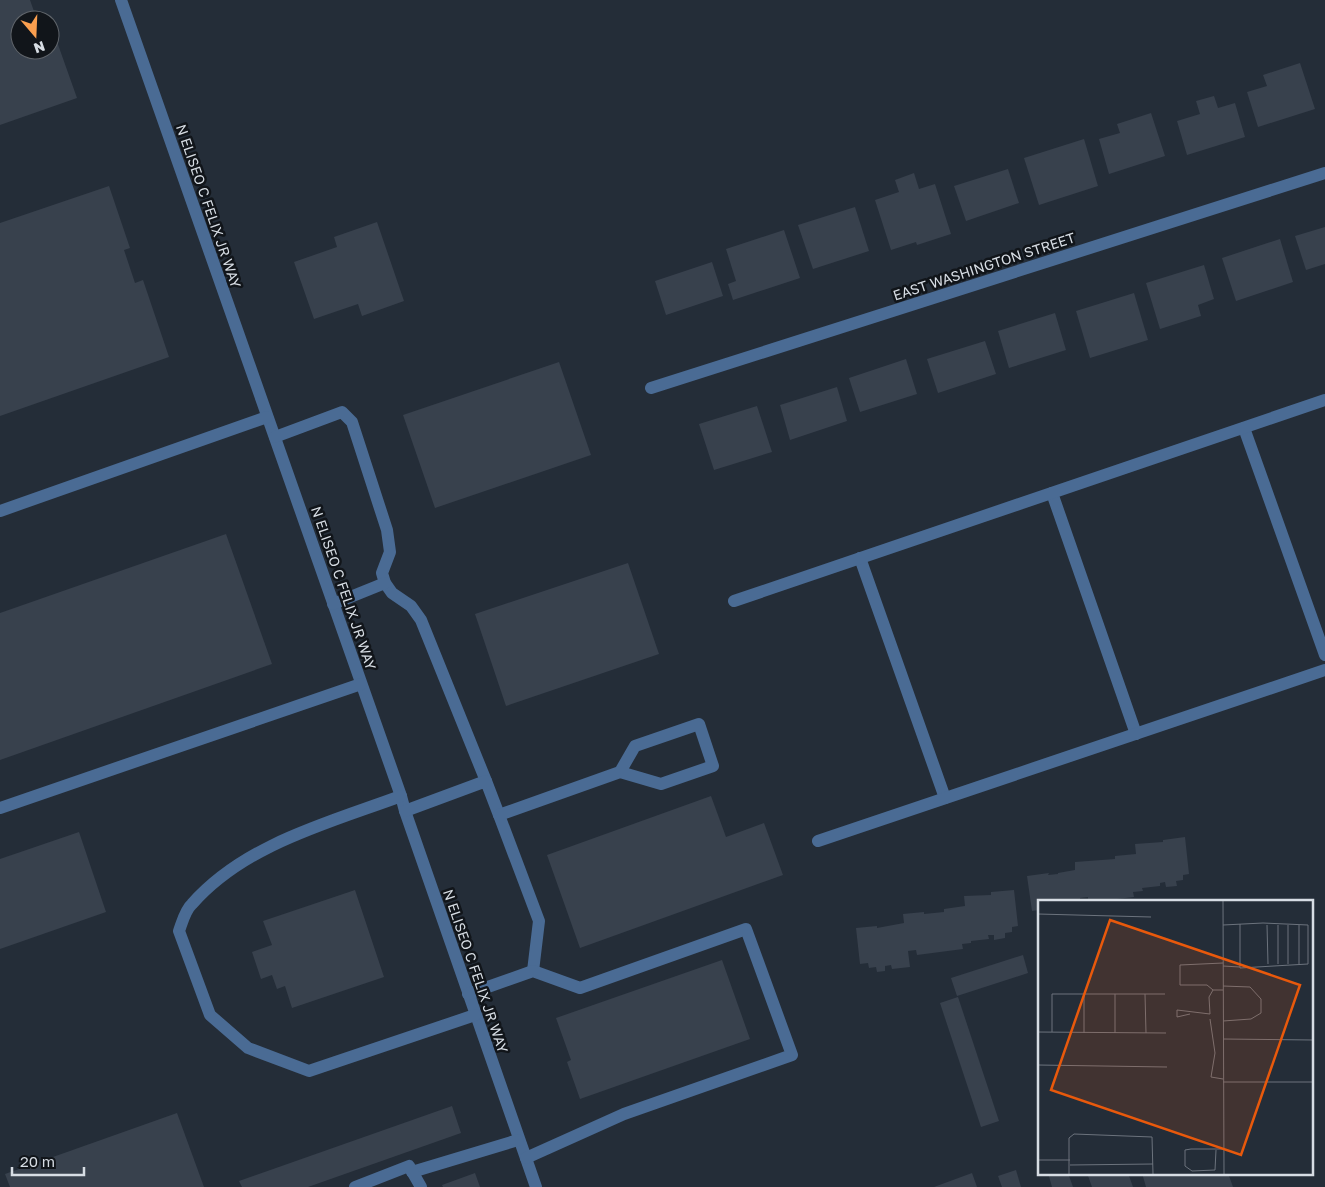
<svg xmlns="http://www.w3.org/2000/svg" width="1325" height="1187" font-family="'Golos Text',sans-serif">
<rect width="100%" height="100%" fill="#242d38"/>
<g fill="#38414d">
<polygon points="0,0 30,0 37,20 20,20 20,50 50,50 50,22 77,98 0,125"/>
<polygon points="1300,63 1315,109 1258,127 1247,92 1267,86 1263,75"/>
<polygon points="1214,96 1218,108 1235,103 1245,137 1187,155 1177,121 1200,114 1196,101"/>
<polygon points="1151,113 1165,156 1109,174 1099,139 1120,133 1117,124"/>
<polygon points="1084,139 1098,186 1039,205 1024,158"/>
<polygon points="1008,169 1019,203 966,221 954,186"/>
<polygon points="914,173 919,189 935,184 951,234 917,245 916,242 891,250 875,200 899,192 895,180"/>
<polygon points="109,186 130,248 124,250 135,283 143,280 169,357 0,416 0,223"/>
<polygon points="855,207 869,251 813,269 798,225"/>
<polygon points="377,222 404,301 362,316 358,304 314,319 294,262 337,247 334,237"/>
<polygon points="1325,227 1325,264 1306,270 1295,236"/>
<polygon points="784,230 800,278 733,300 728,284 736,281 726,249"/>
<polygon points="1280,239 1293,282 1236,301 1222,258"/>
<polygon points="712,262 723,296 666,315 655,281"/>
<polygon points="1204,265 1214,299 1198,305 1201,316 1160,329 1146,283"/>
<polygon points="1134,293 1148,340 1090,358 1076,311"/>
<polygon points="1055,313 1066,350 1009,368 998,331"/>
<polygon points="985,341 996,374 938,393 927,359"/>
<polygon points="906,359 917,394 860,412 849,378"/>
<polygon points="559,362 591,455 435,508 403,415"/>
<polygon points="837,387 847,421 790,440 780,405"/>
<polygon points="757,406 772,452 714,470 699,424"/>
<polygon points="226,534 272,664 0,760 0,613"/>
<polygon points="628,563 659,654 506,706 475,614"/>
<polygon points="711,796 726,837 764,823 783,875 580,948 547,855"/>
<polygon points="79,832 106,912 0,949 0,859"/>
<polygon points="1185,837 1189,874 1183,875 1183,880 1176,881 1177,886 1166,887 1165,882 1160,883 1160,886 1142,888 1143,891 1133,892 1134,897 1100,901 1088,901 1088,897 1080,898 1080,901 1039,901 1039,910 1032,911 1027,876 1049,873 1048,875 1058,874 1058,873 1075,870 1075,862 1115,859 1115,856 1136,854 1135,844 1163,842 1163,840"/>
<polygon points="355,890 384,977 292,1008 285,986 277,989 272,975 261,979 252,952 272,945 263,921"/>
<polygon points="1014,890 1018,926 1012,927 1012,932 1005,933 1005,938 994,940 994,935 988,935 989,939 971,941 971,943 962,944 963,949 917,955 916,950 908,951 910,967 892,969 891,965 885,966 885,971 877,972 876,967 869,968 868,963 860,964 856,928 877,926 877,928 904,923 903,914 924,912 924,914 944,912 944,909 965,906 964,896 991,895 991,892"/>
<polygon points="1023,955 1028,973 957,996 951,978"/>
<polygon points="722,960 750,1039 580,1099 567,1062 571,1060 556,1018"/>
<polygon points="958,997 999,1121 981,1127 940,1003"/>
<polygon points="452,1106 461,1133 308,1187 242,1187 239,1181"/>
<polygon points="177,1113 204,1187 10,1187 5,1174"/>
<polygon points="1016,1170 1021,1187 1002,1187 998,1176"/>
<polygon points="475,1173 480,1187 443,1187 442,1185"/>
<polygon points="972,1173 977,1187 934,1187"/>
<polygon points="1048,1173 1068,1173 1073,1187 1052,1187"/>
<polygon points="1087,1173 1128,1173 1133,1187 1092,1187"/>
<polygon points="1142,1173 1228,1173 1233,1187 1146,1187"/>
</g>
<g fill="none" stroke-linecap="round" stroke-linejoin="round">
<g stroke="#4a6b94" stroke-width="12">
<polyline points="121,0 401,796 405,811 536,1187"/>
<polyline points="651,388 1325,173"/>
<polyline points="1244,428 1325,655"/>
<polyline points="275,437 342,412 352,422 387,530 390,552 382,573 385,583 392,593 411,606 421,620 486,781"/>
<polyline points="1052,493 1136,734"/>
<polyline points="0,511 267,417"/>
<polyline points="860,558 945,798"/>
<polyline points="734,601 1325,400"/>
<polyline points="333,604 385,583"/>
<path d="M401,796C328,823 245,844 192,904C185,910 182,923 179,931L210,1015L248,1048L309,1071L475,1015"/>
<polyline points="0,808 361,684"/>
<polyline points="405,811 486,781 499,815"/>
<polyline points="818,841 1325,670"/>
<polyline points="533,971 539,921 499,815 620,772 661,784 713,766 699,724 635,746 620,772"/>
<polyline points="468,994 533,971 580,988 746,929 792,1055 624,1114 526,1158"/>
<polyline points="412,1172 518,1140"/>
<polyline points="355,1187 409,1166 421,1187"/>
</g>
</g>
<g text-anchor="middle" dominant-baseline="central" stroke-width="5" stroke-linejoin="round" paint-order="stroke">
<g font-size="14" fill="#d7dde4" stroke="#11151a">
<text transform="translate(209 206) rotate(71)">N ELISEO C FELIX JR WAY</text>
<text transform="translate(984 266) rotate(-18)">EAST WASHINGTON STREET</text>
<text transform="translate(344 588) rotate(71)">N ELISEO C FELIX JR WAY</text>
<text transform="translate(476 971) rotate(71)">N ELISEO C FELIX JR WAY</text>
</g>
</g>
<g transform="translate(1038 900)">
<rect width="275" height="275" fill="#242d38"/>
<path fill="none" stroke="#6c737d" stroke-width="1" d="M185,1L186,274M0,14L113,17M185,25L225,23L270,25V64L202,68V24M229,25L230,64M240,25V64M250,25V64M261,25V64M185,63L142,65V85H169L175,90H185M185,66L202,67M46,94V133M77,94V133M107,94L108,133M152,114L139,117V110L172,114L171,97L175,90M172,119L177,153L173,177L185,179M185,121L213,119L223,113V99L212,87L185,86M0,132L128,133M14,132V94H127M185,139L275,140M0,165L129,167M185,182H275M178,250L177,270L154,271L147,266V250L153,249H186M0,260H32M32,265L115,264M31,274V238L36,234L114,237L115,274"/>
<path fill="#e8590c" fill-opacity="0.15" stroke="#e8590c" stroke-width="2.5" d="M72,20L262,85L203,255L13,190Z"/>
<rect width="275" height="275" fill="none" stroke="#d7dde4" stroke-width="2.5"/>
</g>
<g transform="translate(35 35) rotate(161)"><circle r="24" fill="#11151a" stroke="#60656b"/>
<path d="M0-4L9 19L0 12L-9 19Z" fill="#fa9f4f"/>
<text y="-8" font-size="14" font-weight="bold" text-anchor="middle" fill="#d7dde4">N</text>
</g>
<path d="M12 1167v8h72v-8" fill="none" stroke="#d7dde4" stroke-width="2.5"/>
<text x="20" y="1167" font-size="15" fill="#d7dde4" stroke="#11151a" stroke-width="4" paint-order="stroke">20 m</text>
</svg>
